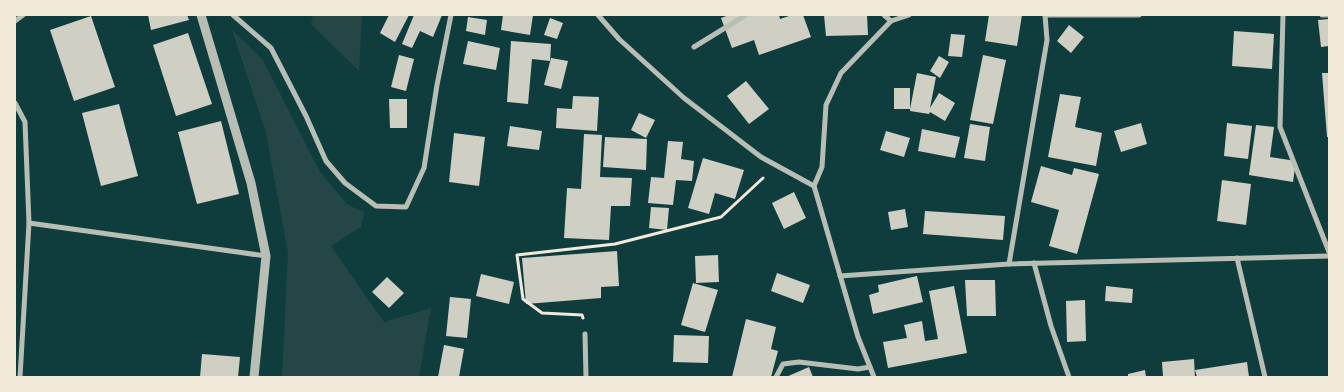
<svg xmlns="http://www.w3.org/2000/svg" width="1344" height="392" font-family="'Fira Sans',sans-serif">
<rect width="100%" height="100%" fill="#0f3d3e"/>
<g fill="#244646">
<polygon points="313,15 362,15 359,71 311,24"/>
<polygon points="232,30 263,60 320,172 348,205 364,212 361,227 331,246 384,322 431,308 419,377 282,377 288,253 266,133"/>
</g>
<g fill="#cfcfc3">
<polygon points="148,15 187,15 189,20 151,30"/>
<polygon points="389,15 409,15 395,42 380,33"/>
<polygon points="414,15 442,15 433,37 420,31 412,48 402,44"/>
<polygon points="503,15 533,15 530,35 501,30"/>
<polygon points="729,15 779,15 780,19 792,15 803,15 811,37 759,55 754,40 732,48 721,18"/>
<polygon points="824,15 867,15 868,35 826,36"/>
<polygon points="989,15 1022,15 1017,46 985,41"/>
<polygon points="91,16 115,87 74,101 50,30"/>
<polygon points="468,17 487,20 485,35 466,31"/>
<polygon points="550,18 563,23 557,39 544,35"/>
<polygon points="1329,19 1329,46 1321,47 1318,20"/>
<polygon points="1069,25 1084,37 1071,53 1057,41"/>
<polygon points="1234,31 1274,34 1272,69 1232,66"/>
<polygon points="188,33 212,104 176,116 153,45"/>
<polygon points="951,34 965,35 962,57 948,56"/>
<polygon points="468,41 500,48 496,70 463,64"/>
<polygon points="511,41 551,44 550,61 532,59 528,104 507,102"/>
<polygon points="399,55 414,59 406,91 391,87"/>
<polygon points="983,55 1006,60 993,124 970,120"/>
<polygon points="939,56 949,62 940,78 930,71"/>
<polygon points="551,58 568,61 561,89 544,85"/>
<polygon points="917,73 936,77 930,108 939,93 955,103 945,121 930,112 929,114 910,111 910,109 894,109 894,88 910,88 910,109"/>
<polygon points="1322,73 1329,73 1329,137 1327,137"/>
<polygon points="746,81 769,109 749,124 727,96"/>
<polygon points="1060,94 1081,97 1075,127 1102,133 1096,166 1048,157"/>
<polygon points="573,96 599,97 597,131 556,128 557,108 572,109"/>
<polygon points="389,99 407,99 407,128 390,128"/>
<polygon points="119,104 138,176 101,186 82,113"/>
<polygon points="639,113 655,120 646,138 631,130"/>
<polygon points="221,121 239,194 197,204 178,132"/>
<polygon points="1141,123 1147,144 1121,152 1114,131"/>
<polygon points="1227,123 1252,126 1248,159 1224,156"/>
<polygon points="970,124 990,127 985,161 964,158"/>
<polygon points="1256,125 1274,127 1270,157 1296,161 1293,182 1249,175"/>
<polygon points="510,126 542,131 539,150 507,146"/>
<polygon points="922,129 960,137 955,158 918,151"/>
<polygon points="886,131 910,138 904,157 880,150"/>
<polygon points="454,133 485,137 479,186 449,182"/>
<polygon points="584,134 602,135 600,177 632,178 630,206 611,206 609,240 564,238 567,188 581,189"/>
<polygon points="605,137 647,139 646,170 603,167"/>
<polygon points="668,141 683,142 681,159 694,161 692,181 676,180 673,205 648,203 651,177 664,178"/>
<polygon points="703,158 744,170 735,199 715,193 709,214 688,208"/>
<polygon points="1041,166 1072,175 1074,168 1099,174 1077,254 1049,246 1059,210 1031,202"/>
<polygon points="1222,180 1251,184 1246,225 1217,221"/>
<polygon points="794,192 806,218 784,229 772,203"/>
<polygon points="651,207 669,208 667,230 649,228"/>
<polygon points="905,209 908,227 891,230 888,212"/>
<polygon points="925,211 1005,216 1003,240 923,234"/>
<polygon points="617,251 619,286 601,287 601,298 526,304 522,258"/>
<polygon points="718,255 719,282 696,283 695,256"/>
<polygon points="777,273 810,285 803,303 771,291"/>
<polygon points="481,274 514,282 509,304 476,296"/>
<polygon points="917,276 923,302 873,314 869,295 879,292 878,285"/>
<polygon points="387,277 404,293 389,308 372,292"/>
<polygon points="965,280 995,280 996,316 967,316"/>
<polygon points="693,283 718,290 705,332 681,325"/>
<polygon points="954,286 967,353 888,368 883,342 907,338 904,325 922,321 925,341 938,339 929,291"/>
<polygon points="1106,286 1133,289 1132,303 1105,301"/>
<polygon points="450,297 471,299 467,338 446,336"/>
<polygon points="1085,300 1086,341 1067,342 1066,301"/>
<polygon points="746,319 776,327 771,349 778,351 771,377 732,377"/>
<polygon points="674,335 709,336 708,363 673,362"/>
<polygon points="444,345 464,349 459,377 438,377"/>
<polygon points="202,354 240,357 238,377 200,377"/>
<polygon points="1194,359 1195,377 1163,377 1162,362"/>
<polygon points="1247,362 1249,377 1197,377 1195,370"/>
<polygon points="809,367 813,377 786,377"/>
<polygon points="1145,370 1146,377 1128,377 1128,374"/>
</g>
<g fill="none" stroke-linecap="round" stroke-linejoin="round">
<polyline stroke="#f1e9da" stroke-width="3" points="583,318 582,315 542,313 523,299 517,255 615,244 721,217 763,178"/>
<g stroke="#b8beb3" stroke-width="5">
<polyline points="233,15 271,48 306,116 326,161 345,183 376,206 406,207 424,168 437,85 451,15"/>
<polyline points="598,15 619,39 684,98 761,157 814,186"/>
<polyline points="884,15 891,21"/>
<polyline points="1045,15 1139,15"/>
<polyline points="1283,15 1280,127 1329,252"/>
<polyline points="1322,15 1329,15"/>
<polyline points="15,21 23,15"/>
<polyline points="694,47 746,15"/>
<polyline points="15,103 25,122 29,223 20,377"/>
<polyline points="29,223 266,256"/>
<polyline points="1237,258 1265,377"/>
<polyline points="1034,263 1051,326 1069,377"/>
<polyline points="1009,264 1047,40 1045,15"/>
<polyline points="840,276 1009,264 1329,256"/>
<polyline points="585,334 586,377"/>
<polyline points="776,377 783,364 799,362 858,369 870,367"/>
<polyline points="874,377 858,337 814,186 822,167 826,105 841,73 891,21 909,15"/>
</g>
<polyline stroke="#b8beb3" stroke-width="9" points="201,15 251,183 266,256 254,377"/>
</g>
<rect width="1344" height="392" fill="none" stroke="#f1e9da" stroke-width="32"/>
</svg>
